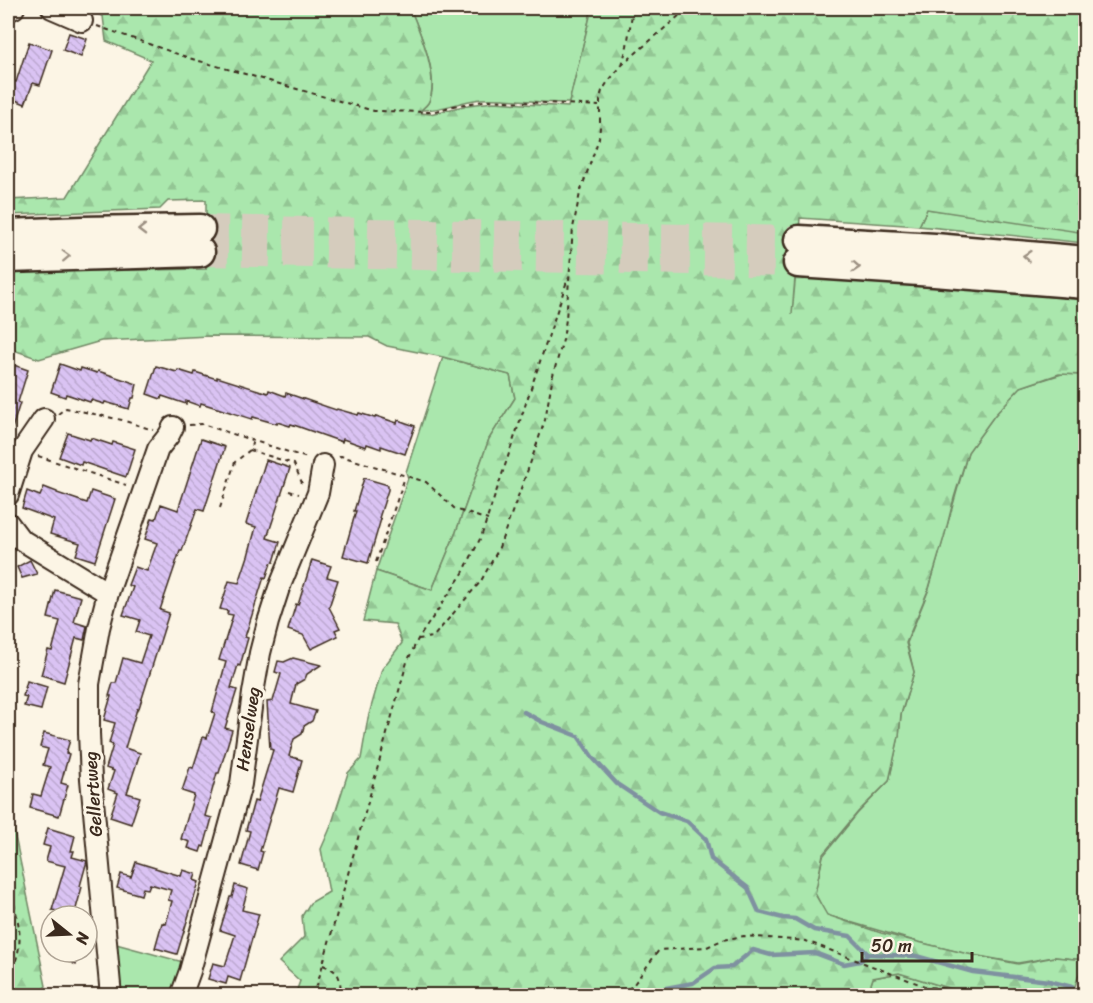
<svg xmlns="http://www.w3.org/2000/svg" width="1093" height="1003" font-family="Sriracha,sans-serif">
<defs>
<pattern id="forest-firs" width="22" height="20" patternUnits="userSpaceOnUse" patternTransform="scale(1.5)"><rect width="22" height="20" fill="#aae7ad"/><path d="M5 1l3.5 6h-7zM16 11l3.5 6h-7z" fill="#93c694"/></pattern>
<pattern id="building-back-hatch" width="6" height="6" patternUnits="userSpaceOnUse" patternTransform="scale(1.5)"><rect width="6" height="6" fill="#dac3f3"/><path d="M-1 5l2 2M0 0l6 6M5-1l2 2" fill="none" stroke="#bca8d0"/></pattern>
</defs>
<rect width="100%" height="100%" fill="#fcf5e5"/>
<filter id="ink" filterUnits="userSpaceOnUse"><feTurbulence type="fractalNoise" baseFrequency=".0167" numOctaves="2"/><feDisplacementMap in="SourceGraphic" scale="12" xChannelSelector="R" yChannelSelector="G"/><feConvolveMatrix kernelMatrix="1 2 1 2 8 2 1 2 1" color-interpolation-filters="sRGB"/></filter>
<g filter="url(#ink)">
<g fill="#aae7ad" stroke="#728866" stroke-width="1.5">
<path d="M410,8H592L569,103C540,104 510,97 481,99C461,101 441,111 421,110C423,108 426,106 428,103C442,81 419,30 410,8Z"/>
<polygon points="927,209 1085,230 1085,243 919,226"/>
<polygon points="443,357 510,375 515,398 489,439 456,532 432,590 376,571 408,478 406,472"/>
<polygon points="1062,374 1085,375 1086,954 1084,960 1054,957 1018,963 967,954 918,942 826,915 815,893 823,856 857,814 889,781 899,736 901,715 914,672 907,643 929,589 968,452 994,416 1020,387"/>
<polygon points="116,944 183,962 172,995 120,995"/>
<polygon points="899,973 971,995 867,996 873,978"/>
</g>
<g fill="url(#forest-firs)" stroke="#728866" stroke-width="1.5">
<path d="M78,8H410C419,30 441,80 428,103C426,106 423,108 421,110V113L430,114L468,105L494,102L568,107L592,8H1085V233L927,209L919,226L800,218L792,314L796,272L1085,300V375L1059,374L1021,387L994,416L968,452L954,498L945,534L929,588L906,643L914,672L901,714L899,736L889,781L858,812L823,854L815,894L827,915L881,933L968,954L1018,964L1055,957L1084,960L1072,995H1049L1011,990L998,995H971L899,973L873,978L867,996L295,995L300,981L279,962L304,937L302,916L310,903L329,892L321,849L331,826L348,773L361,759L368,718L382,669L402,643L395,624L363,621L376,571L432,590L456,532L489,439L515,398L510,375L443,357L387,346L369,337L210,336L101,341L39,359L8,348V272L206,269V200L168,201L160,209L8,215V200L67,197L151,60L106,41L103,16Z"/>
<polygon points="8,781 10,812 46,986 37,995 8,995"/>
</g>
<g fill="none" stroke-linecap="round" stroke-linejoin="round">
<g stroke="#7f91a0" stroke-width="4.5">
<polyline points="524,712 542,722 578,736 593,758 617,784 659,812 687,821 706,839 711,859 748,888 759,912 783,918 795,919 814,930 850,936 868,954 916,956 973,972 1049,981 1072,987"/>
<polyline points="657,996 666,988 693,983 715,968 732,967 753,950 771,955 815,953 844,964 860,961 868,954"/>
</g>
</g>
<g fill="url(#building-back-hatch)" stroke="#3b2a1e" stroke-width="1.5">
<polygon points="69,33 87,39 81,57 63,50"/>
<polygon points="29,42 52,50 40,85 33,83 25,104 8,97 8,92 12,80 16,82"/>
<polygon points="8,363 28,370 18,402 20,403 10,435 8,435"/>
<polygon points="60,364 80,371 81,368 97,373 98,371 137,384 134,398 132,398 129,409 105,402 104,404 91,400 90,402 66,394 65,397 51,392"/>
<polygon points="156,366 177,372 178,370 194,375 195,372 217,379 217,377 268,393 269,390 285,396 286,393 336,410 337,409 358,415 359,413 375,418 376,416 397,423 398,420 415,426 405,454 381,446 381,449 367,444 366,447 343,439 342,442 291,424 290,426 277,422 277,424 253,417 252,419 201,403 200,406 186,401 186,404 162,396 161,399 147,394"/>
<polygon points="68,433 90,440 91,438 112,445 113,442 135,449 126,477 82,462 81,465 59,457"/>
<polygon points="201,439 225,447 204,511 197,509 182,551 180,551 160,610 169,613 139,708 137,709 125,748 140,753 127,793 140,797 131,824 110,817 118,793 108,789 114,771 106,768 113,745 109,743 115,723 104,720 111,696 109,696 113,683 116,683 123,658 140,663 149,636 136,632 140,620 123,615 133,587 128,585 135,567 147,571 157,543 145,539 152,518 156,519 161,504 178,510"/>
<polygon points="266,460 290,468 267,538 280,542 274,562 271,563 266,578 264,577 245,637 248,638 240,666 238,665 231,688 237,690 225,728 232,730 219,773 217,773 205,816 212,818 204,847 202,846 200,852 188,848 190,842 181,839 194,795 182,791 190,767 193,768 203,737 207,738 215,713 212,712 226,662 219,660 233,615 227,614 228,611 220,609 229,581 239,583 248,556 256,527 246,524"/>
<polygon points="364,478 388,485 388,490 379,518 381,519 368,563 343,556 356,511 354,511"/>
<polygon points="44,487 57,492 57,493 87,503 91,491 115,499 95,561 76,555 80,543 50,534 54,520 22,508 27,491 40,496"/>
<polygon points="30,560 37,574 22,578 17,567"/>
<polygon points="312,560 331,566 327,577 338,580 329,607 340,628 335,630 338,636 311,649 303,635 288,630 296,604 298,605"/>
<polygon points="55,590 81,597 74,622 87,626 84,640 76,638 64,682 41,675 48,650 52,651 60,621 48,618"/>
<polygon points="293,658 321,665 307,674 305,679 296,684 291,704 316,711 312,721 304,726 302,734 294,739 289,756 302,760 293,792 279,788 260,851 263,852 258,870 241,865 250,831 246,830 254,801 257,802 273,750 270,749 267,702 273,701 281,674 275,672 278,661 284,662"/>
<polygon points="27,681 47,687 41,710 24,706 27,697 23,696"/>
<polygon points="44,733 70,740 66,753 69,754 61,783 68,785 59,816 30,808 33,794 41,796 50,767 43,765 48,749 40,747"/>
<polygon points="48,828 75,836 71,851 74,851 72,857 87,861 80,886 82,887 74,916 52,910 65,866 46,861 50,847 43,845"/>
<polygon points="136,862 181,876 183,870 196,874 194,880 199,882 177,954 155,948 162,923 166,924 172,901 168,900 171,890 150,884 148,889 143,888 141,895 117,888 121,874 131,877"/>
<polygon points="235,885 248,889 242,910 259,914 240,981 228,977 226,984 208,979 213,963 225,966 235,935 220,930 230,897 232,897"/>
<polygon points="49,952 79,952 76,965"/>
</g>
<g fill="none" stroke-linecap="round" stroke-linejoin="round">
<g stroke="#d5ccbd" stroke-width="28" stroke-dasharray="28 14" stroke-linecap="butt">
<polyline points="200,229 799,240"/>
<polyline points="200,252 798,263"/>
</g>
<g stroke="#3b2a1e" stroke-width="24">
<g id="minor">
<polyline points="52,8 82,21"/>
<polyline points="8,11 14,8"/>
<polyline points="8,495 22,451 44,419"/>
<polyline points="8,523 20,539 108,593"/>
<polyline points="111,996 91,779 89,733 89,684 99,628 108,593 158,449 169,435 173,427"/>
<polyline points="181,996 190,971 241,784 253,693 260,653 268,622 279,588 318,493 323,465"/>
</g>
</g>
<g stroke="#3b2a1e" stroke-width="33">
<g id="highway">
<polyline points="8,234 82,231 200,229"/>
<polyline points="799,240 935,248 1086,261"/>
<polyline points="8,258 200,252"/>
<polyline points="798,263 934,272 1086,284"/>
</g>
</g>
<g stroke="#3b2a1e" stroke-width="2" stroke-dasharray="4.5 4.5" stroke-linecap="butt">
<polyline points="97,26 189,58 374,111 432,112 453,106 489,100 599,106"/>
<polyline points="622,65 627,46 633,8"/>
<polyline points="58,414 66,408 122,420 153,430"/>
<polyline points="189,425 202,424 307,458"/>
<polyline points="250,450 294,464 302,483"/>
<polyline points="38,456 126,485"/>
<polyline points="339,457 341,456 426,482 455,509 488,520"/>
<polyline points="289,491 299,494"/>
<polyline points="220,508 235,462 250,450 253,440"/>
<polyline points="376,562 405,477"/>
<polyline points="418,639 433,637 481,581 498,550 530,464 545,420 553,375 563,340 566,319 573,228 580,193 599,138 600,127 600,98 602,91 607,83 622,65 688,8"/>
<path d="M8,877C15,916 30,940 8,977"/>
<path d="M323,965C341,972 340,977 341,996"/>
<polyline points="314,996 407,662 418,639 463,573 481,537 568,278"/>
<polyline points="621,996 634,984 659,950 707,947 722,940 744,936 806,941 927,987 1013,996"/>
<polyline points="1080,996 1086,979"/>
</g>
<use href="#minor" stroke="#fcf5e5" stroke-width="20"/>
<use href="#highway" stroke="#fcf5e5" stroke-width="28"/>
</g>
<defs><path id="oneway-chevron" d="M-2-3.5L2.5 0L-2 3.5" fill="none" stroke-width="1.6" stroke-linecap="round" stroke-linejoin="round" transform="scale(1.5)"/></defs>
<g stroke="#9c9082">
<use href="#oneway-chevron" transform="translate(142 230) rotate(179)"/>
<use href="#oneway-chevron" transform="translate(66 256) rotate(-2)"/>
<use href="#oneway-chevron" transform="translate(1027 256) rotate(-175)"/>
<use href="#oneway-chevron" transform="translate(856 267) rotate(4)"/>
</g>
</g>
<g text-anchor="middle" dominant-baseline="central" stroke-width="6" stroke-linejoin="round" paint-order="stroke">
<g font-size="18" fill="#3b2a1e" stroke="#fcf5e5">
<text transform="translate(248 729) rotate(-82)">Henselweg</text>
<text transform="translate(93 794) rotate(-94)">Gellertweg</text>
</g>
</g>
<rect width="1093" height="1003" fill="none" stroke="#fcf5e5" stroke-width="30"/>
<rect x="15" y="15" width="1063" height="973" fill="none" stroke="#3b2a1e" stroke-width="2" filter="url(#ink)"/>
<g transform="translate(69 934) rotate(108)"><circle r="28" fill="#fcf5e5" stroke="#afa495" stroke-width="1.5"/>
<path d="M0-4.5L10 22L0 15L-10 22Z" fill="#3b2a1e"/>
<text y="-9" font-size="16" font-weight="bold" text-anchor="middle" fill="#3b2a1e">N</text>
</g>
<path d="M862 952v9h110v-9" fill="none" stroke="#3b2a1e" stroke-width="3"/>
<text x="871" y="952" font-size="18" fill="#3b2a1e" stroke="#fcf5e5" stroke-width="4.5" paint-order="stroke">50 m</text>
</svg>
